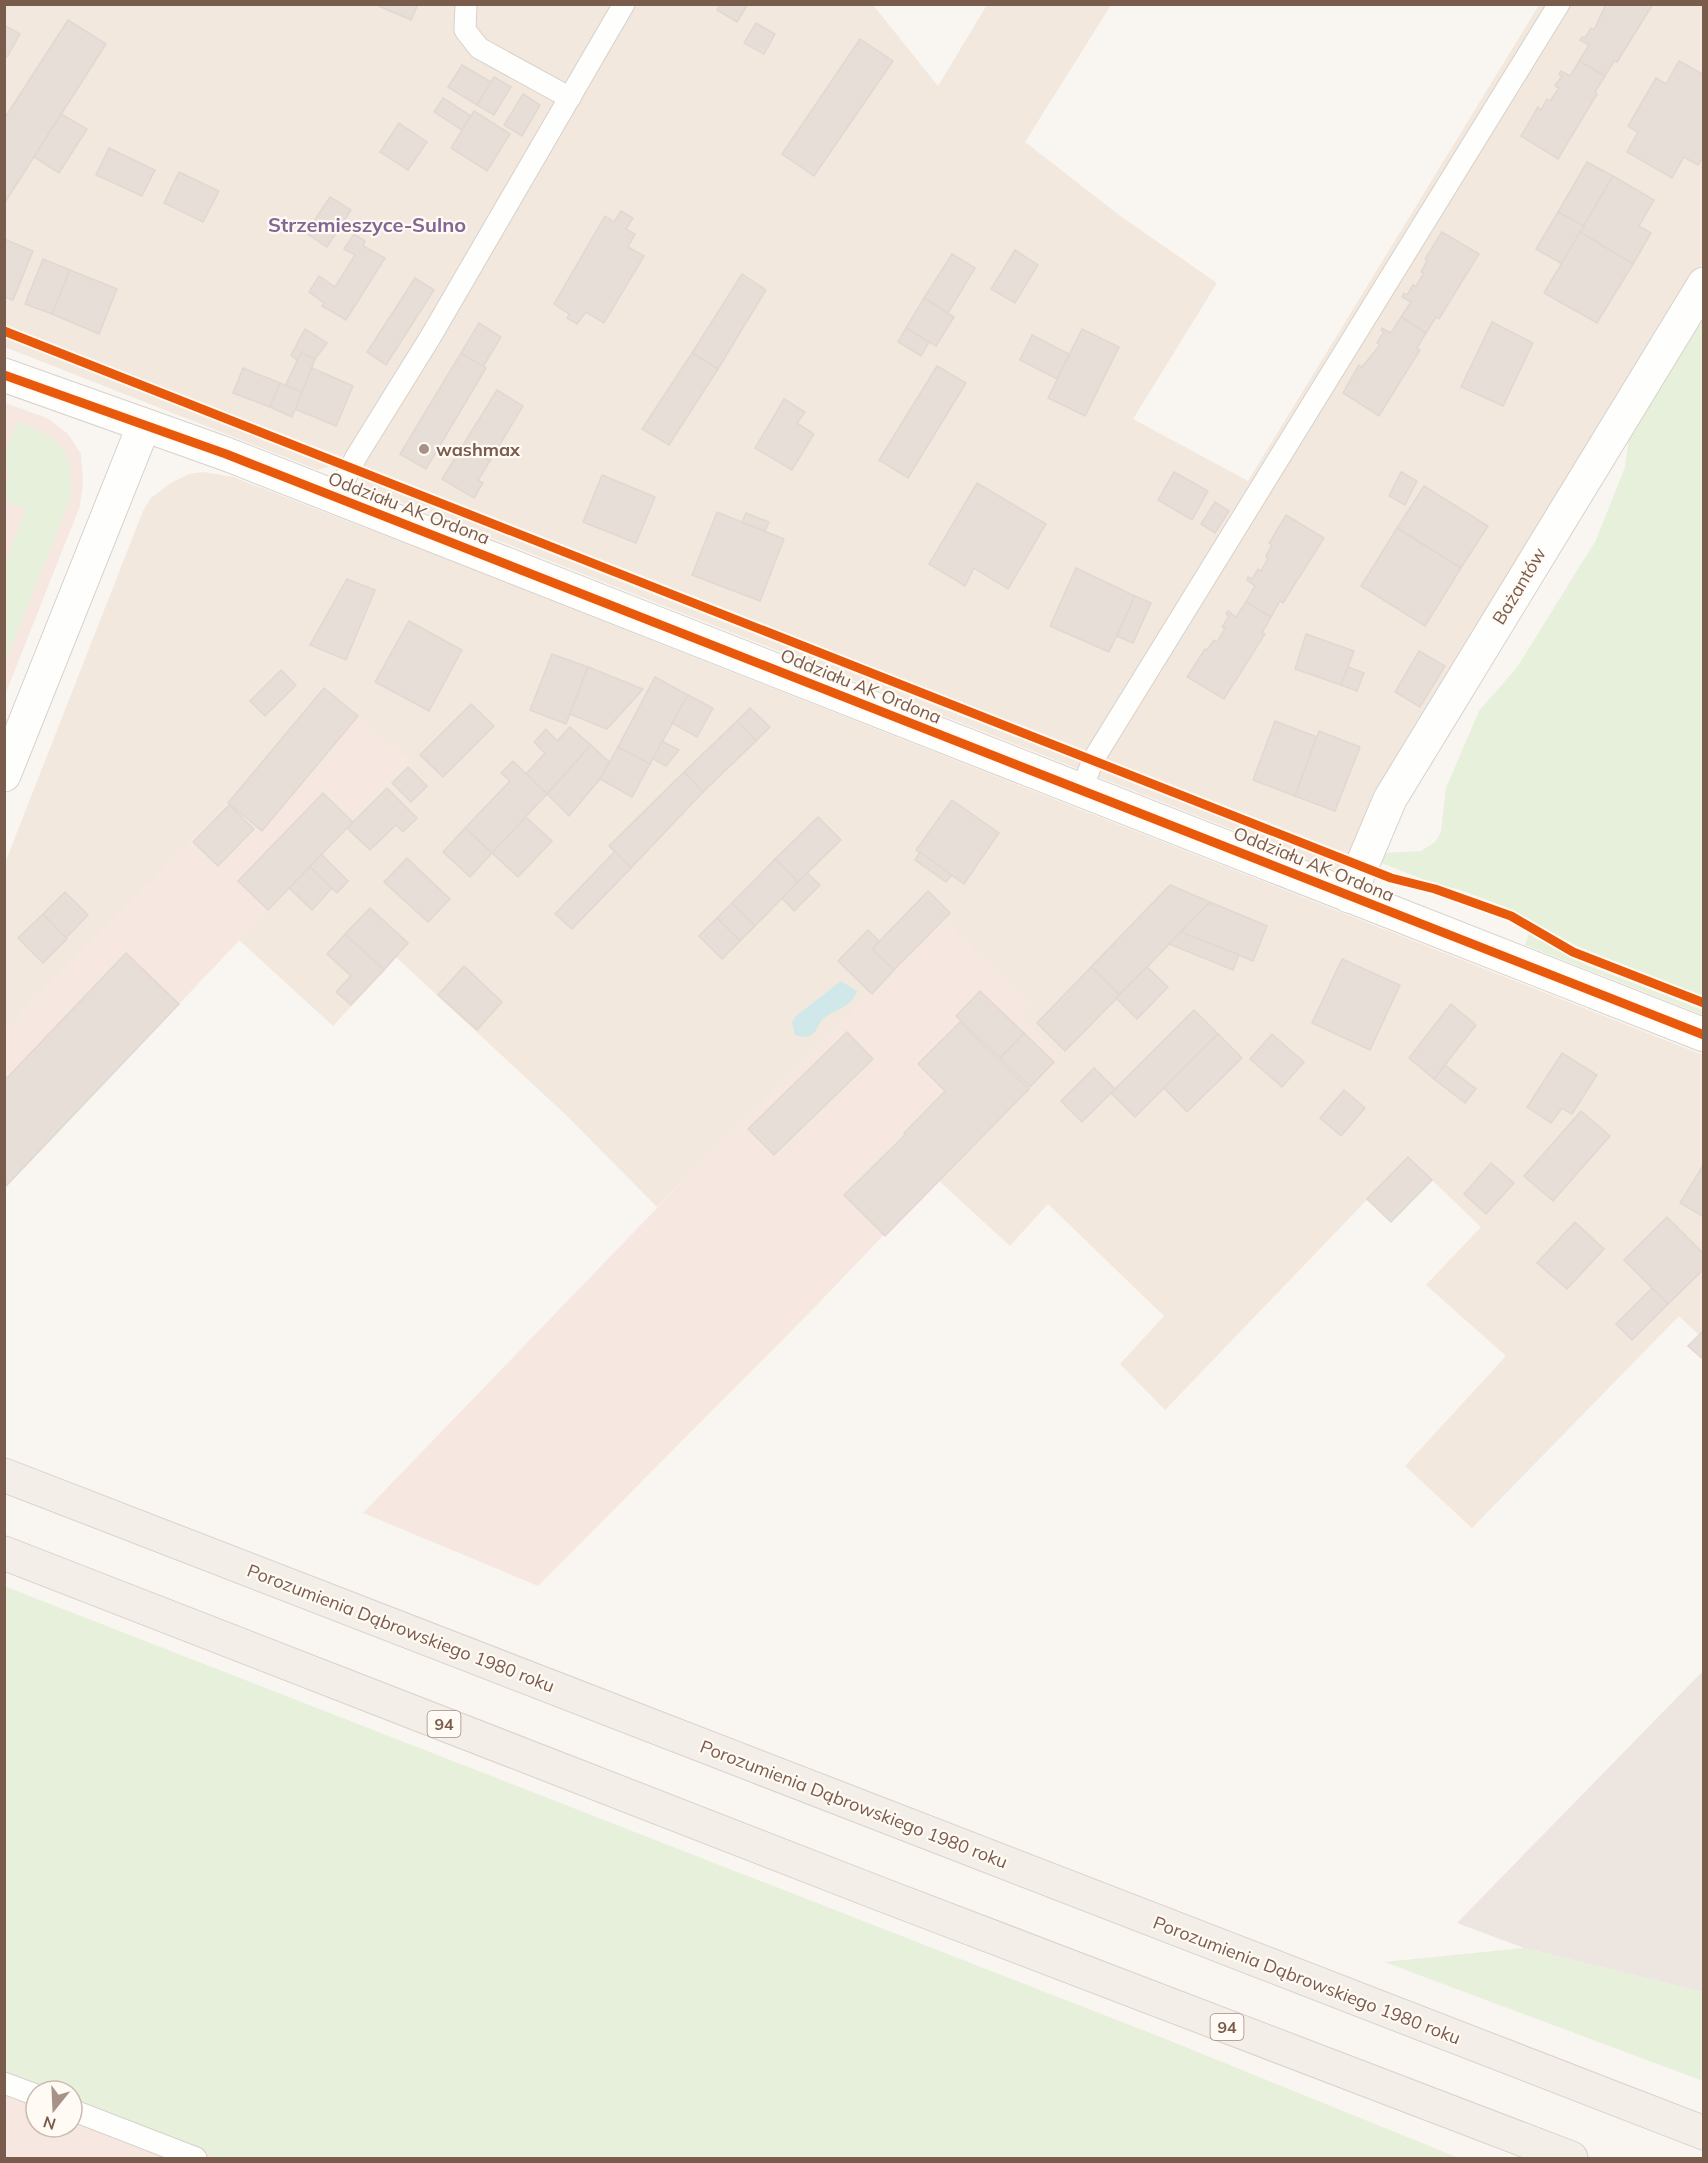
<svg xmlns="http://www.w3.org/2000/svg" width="1708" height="2163" font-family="Mulish,sans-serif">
<rect width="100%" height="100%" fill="#f9f5f0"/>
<g fill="#f2e8de">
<polygon points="4,5 873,5 938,86 987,5 1111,5 1025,142 1123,218 1217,283 1133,419 1248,481 1539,5 1703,5 1703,262 1350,850 1344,864 1340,870 1335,870 365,488 359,475 368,456 349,449 334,465 318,470 5,347"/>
<polygon points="203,472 233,477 417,548 1703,1055 1703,1339 1679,1316 1472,1528 1405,1466 1506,1356 1426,1285 1481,1227 1408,1157 1165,1410 1120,1364 1164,1316 1048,1204 1010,1246 937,1179 1020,1015 1031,1003 943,921 657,1207 567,1116 396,957 333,1026 239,940 411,764 324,688 228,803 5,1031 5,863 143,511 151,498 171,483 189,474"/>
</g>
<g fill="#f6e8e1">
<polygon points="5,403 47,418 68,434 81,454 83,481 80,506 5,695"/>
<polygon points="324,688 411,764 306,870 5,1188 5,1031 228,803"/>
<polygon points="943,920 1031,1003 1020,1016 1060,1056 937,1179 815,1307 538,1586 363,1513 683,1181"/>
<polygon points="4,2076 36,2091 36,2127 72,2127 72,2102 220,2158 5,2158"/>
</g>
<polygon fill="#ede5e0" points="1703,1671 1703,1992 1524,1948 1457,1923"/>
<g fill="#e7f0db">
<polygon points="1703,309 1703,996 1579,947 1506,907 1458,889 1424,883 1420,878 1379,862 1382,853 1421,851 1435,842 1441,832 1446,788 1479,711 1518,666 1596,540 1625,467 1630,429"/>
<path d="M17,422C62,439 73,447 71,496L5,663V564L26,509L5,501V486L10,471L5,469V453Z"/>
<polygon points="1529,934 1587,965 1703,1010 1703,1015 1525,945"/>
<polygon points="4,1586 1163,2038 1459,2158 220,2158 72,2102 72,2091 44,2091 5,2076"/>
<polygon points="1524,1948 1703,1992 1703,2081 1384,1962"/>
</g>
<path fill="#d0e8ea" d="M841,981L857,991C852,1007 836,1009 824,1018C818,1022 817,1034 809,1036C805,1038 800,1036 795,1035L792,1022L796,1016Z"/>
<g fill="#e6ded7" stroke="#e2d8d2" stroke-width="1.5">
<polygon points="374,4 418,4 411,20"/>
<polygon points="721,4 748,4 737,22 717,10"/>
<polygon points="1606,4 1653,4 1617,62 1614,61 1605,76 1579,61 1589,45 1580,40 1582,37 1585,38 1591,28 1594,30"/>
<polygon points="68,20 106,44 4,204 4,119"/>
<polygon points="756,23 775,34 764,54 744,43"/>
<polygon points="4,25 20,34 7,57 4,55"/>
<polygon points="860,39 893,61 814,176 782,154"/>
<polygon points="1579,61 1605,76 1595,92 1597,94 1558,159 1521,136 1538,107 1541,110 1547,99 1550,101 1559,88 1555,86 1562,76 1559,74 1561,71 1570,76"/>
<polygon points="1679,61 1704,75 1704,156 1698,165 1684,157 1672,178 1627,152 1638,132 1628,126 1656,78 1666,84"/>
<polygon points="462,65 491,82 477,105 448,87"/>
<polygon points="494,77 511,87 494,115 477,105"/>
<polygon points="523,94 540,105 522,136 504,125"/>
<polygon points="443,98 471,116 462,130 434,112"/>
<polygon points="474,111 510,134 487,171 451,148"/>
<polygon points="61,114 87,129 59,173 34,157"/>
<polygon points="399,123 427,142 408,170 380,152"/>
<polygon points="109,148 155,170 142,196 96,175"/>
<polygon points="1587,162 1613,176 1584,226 1558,212"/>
<polygon points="179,172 219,191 203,222 164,203"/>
<polygon points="1613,176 1654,200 1639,226 1651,233 1633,264 1580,232"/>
<polygon points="330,197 351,210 327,247 306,233"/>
<polygon points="621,211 633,218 626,229 635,234 628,247 644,256 604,323 586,312 577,324 567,318 569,314 554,304 605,216 614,222"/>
<polygon points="1558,212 1584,226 1562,264 1536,249"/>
<polygon points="1442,232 1479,254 1439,319 1436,317 1426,333 1401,317 1411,302 1402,297 1404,293 1407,295 1413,285 1416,286 1424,273 1421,272 1427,261 1425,259"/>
<polygon points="1580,232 1633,264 1597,323 1544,293"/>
<polygon points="354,234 365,241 363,246 385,258 346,320 322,306 324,303 309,292 319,276 335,287 355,255 344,249"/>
<polygon points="4,239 33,251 13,300 4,297"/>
<polygon points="1015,250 1038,265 1015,303 991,289"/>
<polygon points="952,254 975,268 948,313 924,298"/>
<polygon points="43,259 70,270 52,314 25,304"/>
<polygon points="70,270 117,289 99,334 52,314"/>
<polygon points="742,274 766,290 718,369 692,353"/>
<polygon points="415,278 434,290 386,365 367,352"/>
<polygon points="924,298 954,317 936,346 906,328"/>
<polygon points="1401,317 1426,333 1417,348 1420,350 1379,416 1343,393 1359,365 1362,367 1380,345 1377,343 1384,332 1381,330 1382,328 1391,333"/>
<polygon points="1492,322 1533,343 1503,406 1461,387"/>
<polygon points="479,323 501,337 483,367 461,353"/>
<polygon points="906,328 929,342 921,356 898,342"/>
<polygon points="305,329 327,343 315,359 301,353 298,361 291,355"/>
<polygon points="1082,329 1119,347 1085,416 1048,398"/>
<polygon points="1032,335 1069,354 1057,379 1020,360"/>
<polygon points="301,353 315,359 302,392 285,386"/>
<polygon points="461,353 486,368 426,469 400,454"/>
<polygon points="692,353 718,369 669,445 642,429"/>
<polygon points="937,366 966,383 908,478 879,460"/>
<polygon points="243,368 280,383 270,407 233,393"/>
<polygon points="312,368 353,386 336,426 295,409"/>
<polygon points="280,383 302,392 292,417 270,407"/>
<polygon points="497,390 523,406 490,461 463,445"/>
<polygon points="784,399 805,412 797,423 814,434 792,470 755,448"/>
<polygon points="463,445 490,461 478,480 483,483 474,498 442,479"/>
<polygon points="1174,472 1208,491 1192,520 1158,500"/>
<polygon points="1401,472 1417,481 1405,505 1389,496"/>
<polygon points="602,475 655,497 636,543 583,522"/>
<polygon points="977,483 1046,524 1008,589 974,568 965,586 929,564"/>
<polygon points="1424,486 1488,526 1461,568 1397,528"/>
<polygon points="1215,502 1229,511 1215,533 1201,524"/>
<polygon points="717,512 784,539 760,601 692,575"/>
<polygon points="746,513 769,522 765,531 742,522"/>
<polygon points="1286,515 1324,538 1283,603 1280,601 1271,617 1246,602 1255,586 1247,580 1248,577 1252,579 1258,569 1261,571 1268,558 1266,556 1272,545 1269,543"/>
<polygon points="1397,528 1461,568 1425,626 1361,586"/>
<polygon points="1076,568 1135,596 1109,652 1050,626"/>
<polygon points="347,579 375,590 346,660 310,645"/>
<polygon points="1135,596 1151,603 1133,643 1117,636"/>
<polygon points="1246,602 1271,617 1262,633 1265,634 1224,699 1187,677 1205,649 1207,650 1214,640 1217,642 1225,628 1222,627 1229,616 1226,614 1228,611 1236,617"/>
<polygon points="409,621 462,650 429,711 375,682"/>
<polygon points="1306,634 1354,651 1341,685 1295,669"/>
<polygon points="1419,651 1445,666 1420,707 1395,692"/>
<polygon points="552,654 588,667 566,724 530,710"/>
<polygon points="588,667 643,689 607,729 570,714"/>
<polygon points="1348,667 1364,673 1357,691 1341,685"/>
<polygon points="281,670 296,685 265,716 250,701"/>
<polygon points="655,677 688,695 650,764 618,747"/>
<polygon points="324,688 358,716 262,831 228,803"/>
<polygon points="688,695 713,708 697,737 672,723"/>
<polygon points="471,704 494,726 443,777 420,755"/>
<polygon points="750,708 770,727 756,741 737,721"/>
<polygon points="737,721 756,741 703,792 684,772"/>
<polygon points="1275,721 1317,737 1295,796 1253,780"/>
<polygon points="570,727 591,745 547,794 526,774 545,753 534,742 546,729 557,741"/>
<polygon points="1319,731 1360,747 1335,811 1295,796"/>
<polygon points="662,741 679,750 666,766 653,759"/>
<polygon points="591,745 609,762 600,779 569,816 547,794"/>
<polygon points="618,747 650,764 632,797 600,779"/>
<polygon points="513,761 547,794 492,853 465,828 510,781 501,773"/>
<polygon points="408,767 427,786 411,802 392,783"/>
<polygon points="684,772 703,792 631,868 609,846"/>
<polygon points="387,788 417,818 403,832 396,825 370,850 347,828"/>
<polygon points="323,793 353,822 268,910 238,881"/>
<polygon points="952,800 999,833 964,884 916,850"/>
<polygon points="229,805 254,829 218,866 193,842"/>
<polygon points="526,817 552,841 518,877 492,853"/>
<polygon points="818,817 841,840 798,882 775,859"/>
<polygon points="465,828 492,853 470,877 443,852"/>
<polygon points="615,851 631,868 572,929 555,914"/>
<polygon points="920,852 952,875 946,882 915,860"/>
<polygon points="321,854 348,881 337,893 310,867"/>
<polygon points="407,858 450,899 428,922 384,882"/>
<polygon points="775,859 798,882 755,926 732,903"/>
<polygon points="310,867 332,888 312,910 289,888"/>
<polygon points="807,873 820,885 794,911 782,898"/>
<polygon points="1170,885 1210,902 1120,995 1091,967"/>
<polygon points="928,891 950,913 894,970 872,949"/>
<polygon points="65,892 88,915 66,938 43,914"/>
<polygon points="1210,902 1267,926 1253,961 1181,932"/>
<polygon points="732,903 755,926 740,941 717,918"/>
<polygon points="370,908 408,943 384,970 345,934"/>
<polygon points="43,914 67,939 43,963 18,938"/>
<polygon points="717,918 740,941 722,959 699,936"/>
<polygon points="868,930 879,941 872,949 894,970 872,994 838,961"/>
<polygon points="1181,932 1239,955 1233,970 1169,944"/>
<polygon points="345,934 384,970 351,1005 336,992 351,976 327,954"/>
<polygon points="126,953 179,1004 4,1188 4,1081"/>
<polygon points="1342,959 1400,985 1370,1050 1312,1023"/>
<polygon points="464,966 502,1002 477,1030 438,995"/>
<polygon points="1091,967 1120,995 1065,1051 1037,1023"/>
<polygon points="1147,967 1168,987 1137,1019 1116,998"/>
<polygon points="980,991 1024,1033 1000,1058 956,1016"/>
<polygon points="1451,1004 1476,1025 1434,1079 1409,1058"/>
<polygon points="1194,1010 1218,1034 1135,1117 1111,1093"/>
<polygon points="960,1022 1029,1089 885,1236 844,1195 906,1134 904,1133 945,1091 918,1064"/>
<polygon points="847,1032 873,1059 774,1155 748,1129"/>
<polygon points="1024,1033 1054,1062 1030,1087 1000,1058"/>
<polygon points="1218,1034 1242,1058 1187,1112 1164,1088"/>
<polygon points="1272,1034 1304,1062 1282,1087 1250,1059"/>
<polygon points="1562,1053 1597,1075 1572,1114 1562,1108 1551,1123 1527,1107"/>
<polygon points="1445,1065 1476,1089 1465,1103 1434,1079"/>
<polygon points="1094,1068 1115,1089 1082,1122 1061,1101"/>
<polygon points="1344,1090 1365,1108 1341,1136 1320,1118"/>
<polygon points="1581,1111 1610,1136 1553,1201 1524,1176"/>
<polygon points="1408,1157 1432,1180 1391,1222 1367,1199"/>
<polygon points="1491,1163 1514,1183 1486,1214 1464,1194"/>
<polygon points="1704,1164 1704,1217 1680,1203"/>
<polygon points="1667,1217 1704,1254 1704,1269 1668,1304 1624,1260"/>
<polygon points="1575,1222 1604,1249 1567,1289 1537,1263"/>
<polygon points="1652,1288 1668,1304 1632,1340 1616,1324"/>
<polygon points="1704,1330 1704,1360 1688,1346"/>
</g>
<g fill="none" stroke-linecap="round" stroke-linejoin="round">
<g stroke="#d7d1cb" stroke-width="23">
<g id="lane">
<polyline points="466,4 465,30 479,48 570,98"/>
<polyline points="336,497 356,457 431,336 624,4"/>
<polyline points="1081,791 1093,760 1559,4"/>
<polyline points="4,2083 36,2095"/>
<polyline points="72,2110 196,2158"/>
</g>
</g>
<g stroke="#d7d1cb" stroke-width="35">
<g id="street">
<polyline points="4,775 144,425"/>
<polyline points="1349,896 1390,799 1704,284"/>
</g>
</g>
<g stroke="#d9d2cb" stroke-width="35">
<polyline id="secondary" points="4,375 226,454 1704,1035"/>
</g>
<g stroke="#dad1cc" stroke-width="35">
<g id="primary">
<polyline points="4,1475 1704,2133"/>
<polyline points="4,1553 883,1895 1571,2158"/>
</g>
</g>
<use href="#lane" stroke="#fefefd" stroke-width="21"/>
<use href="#street" stroke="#fefefd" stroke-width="33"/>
<use href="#secondary" stroke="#fefefd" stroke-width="33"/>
<use href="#primary" stroke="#f3eee8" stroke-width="33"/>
<g stroke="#fffaf3" stroke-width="13">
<g id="cycleway">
<polyline points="4,331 1391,878 1435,889 1511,916 1573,952 1704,1003"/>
<polyline points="4,375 226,454 1704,1035"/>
</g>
</g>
<use href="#cycleway" stroke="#e8590c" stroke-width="9"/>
</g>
<circle fill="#a69286" stroke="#fffaf3" stroke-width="2" cx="424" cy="449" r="6"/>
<g text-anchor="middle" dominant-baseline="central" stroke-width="4.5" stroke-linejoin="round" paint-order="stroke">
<g fill="#fffaf3" stroke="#a28b7f" stroke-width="1.5">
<rect x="427.5" y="1711" width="33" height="26" rx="4.5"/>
<rect x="1210.5" y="2014" width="33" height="26" rx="4.5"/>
</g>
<g font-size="16" font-weight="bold" fill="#7a5c4d">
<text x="444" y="1724">94</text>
<text x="1227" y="2027">94</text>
</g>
<g font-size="18" font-weight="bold" fill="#7a5c4d" stroke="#fffaf3" text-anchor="start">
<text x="436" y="449">washmax</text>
</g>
<g font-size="18" fill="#7a5c4d" stroke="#fffaf3">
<text transform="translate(409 508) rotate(21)">Oddziału AK Ordona</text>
<text transform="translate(1519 586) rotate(-59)">Bażantów</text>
<text transform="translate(861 686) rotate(22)">Oddziału AK Ordona</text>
<text transform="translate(1314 864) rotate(22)">Oddziału AK Ordona</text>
<text transform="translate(401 1628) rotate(21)">Porozumienia Dąbrowskiego 1980 roku</text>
<text transform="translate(854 1804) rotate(21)">Porozumienia Dąbrowskiego 1980 roku</text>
<text transform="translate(1307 1980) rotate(21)">Porozumienia Dąbrowskiego 1980 roku</text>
</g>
<g font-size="20" font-weight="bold" fill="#846695" stroke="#fffaf3">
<text x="367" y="224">Strzemieszyce-Sulno</text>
</g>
</g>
<rect width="1708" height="2163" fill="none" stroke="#7a5c4d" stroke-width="12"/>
<g transform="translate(54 2109) rotate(198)"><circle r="28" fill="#fffaf3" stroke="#cabbb1" stroke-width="1.5"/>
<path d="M0-4.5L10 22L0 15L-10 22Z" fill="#a69286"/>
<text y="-9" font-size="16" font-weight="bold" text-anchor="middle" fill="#7a5c4d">N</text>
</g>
</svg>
